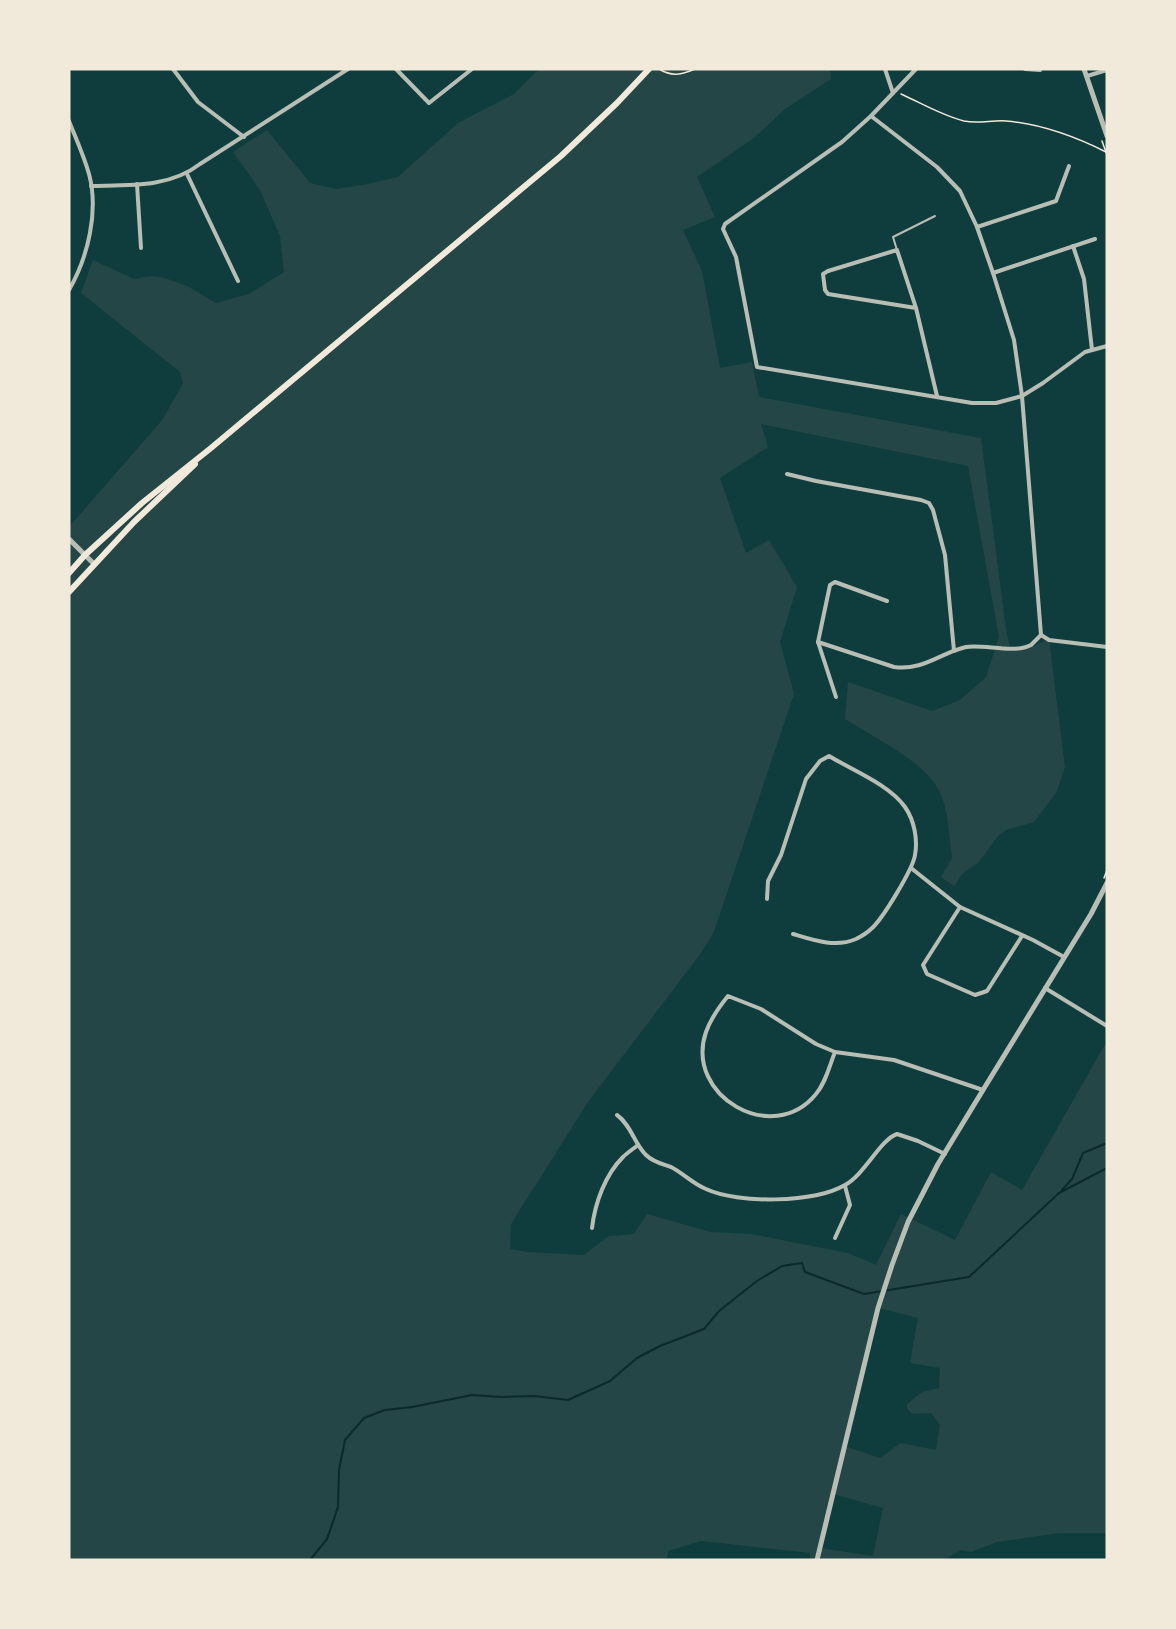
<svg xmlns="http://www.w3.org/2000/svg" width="1176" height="1629" font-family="'PT Serif',serif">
<rect width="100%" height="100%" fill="#0f3d3e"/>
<path fill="#244646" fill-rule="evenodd" d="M539,69H830L831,79L785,109L754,138L697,177L715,217L683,230L702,271L720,368L752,362L759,397L981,438L1007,636L1011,649L1031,647L1049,639L1065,767L1056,793L1034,822L1006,830L998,836L978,863L963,873L954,886L941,877L952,858C949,838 949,813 941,795C928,762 874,738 845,719L848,682L932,711L960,700L986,677L999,637L968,466L761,424L768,447L720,478L746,553L769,540L797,587L780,642L794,694L713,934L701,953L588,1102L511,1224L510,1249L527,1252L584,1255L609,1236L634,1234L647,1214L711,1232L751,1234L848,1253L876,1265L901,1214L955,1240L991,1172L1022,1190L1107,1041V1533H1059L997,1542L971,1552L961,1550L944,1560H810V1553L701,1541L668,1551L667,1560H69V527L163,419L183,383L180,372L81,293L93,260L134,279L151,276L165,278L187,286L216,303L249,294L284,272L280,236L260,190L233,152L267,130L310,183L336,189L368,184L398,177L458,123L514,94ZM879,1308L918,1318L910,1363L940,1368L939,1388L922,1392L907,1404V1409L913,1414L931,1413L940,1425L936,1450L901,1443L880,1458L844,1446ZM833,1494L883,1508L873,1556L820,1548Z"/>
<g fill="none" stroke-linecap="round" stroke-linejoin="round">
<g stroke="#0a2a2b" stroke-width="2">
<polyline points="1062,1190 1072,1179 1083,1153 1107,1143"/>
<polyline points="310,1560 327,1539 338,1507 339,1470 345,1440 364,1418 385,1410 412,1407 472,1395 501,1397 534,1396 568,1400 610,1381 637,1358 660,1346 704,1329 719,1311 757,1281 782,1266 802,1263 805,1272 864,1294 969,1277 1059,1193 1107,1168"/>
</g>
<g stroke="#f1e9da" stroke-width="1.5">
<path d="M659,69C672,77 681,75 695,69"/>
<path d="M901,94C921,103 943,116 964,121C978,124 992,120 1006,121C1042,124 1074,136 1106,152"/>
<polyline points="1102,141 1107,155"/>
<polyline points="1104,878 1107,870"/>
</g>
<polyline stroke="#b8beb3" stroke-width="2" points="897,250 893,237 935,216"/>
<g stroke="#b8beb3" stroke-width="4">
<polyline points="173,69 198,102 244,137"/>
<polyline points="396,69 429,103 472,69"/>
<polyline points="885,69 893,93"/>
<polyline points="916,69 871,116 842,142 725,224 723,229 736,257 757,367 972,403 996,403 1022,396 1043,383 1085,352 1107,346"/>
<polyline points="1025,69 1040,70"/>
<polyline points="1087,76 1107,70"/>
<polyline points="871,116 937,167 960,191 977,227 993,273 1014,340 1022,396 1041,635 1049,640 1107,647"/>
<path d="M69,121C76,139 84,156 89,174C99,211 88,257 69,290"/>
<polyline points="187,174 238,281"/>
<polyline points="137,184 141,248"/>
<path d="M91,186C129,185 169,188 200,164L348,69"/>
<polyline points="977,227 1056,201 1069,166"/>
<polyline points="1073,246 1084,279 1092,350"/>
<polyline points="993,273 1095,239"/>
<polyline points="916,308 828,294 825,290 823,274 828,271 897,250 916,308 937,396"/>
<polyline points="787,474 816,481 921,500 929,503 933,510 945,555 954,651"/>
<path d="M887,601L835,582L830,585L818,642L894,667C923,671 940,653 966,647C984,644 1014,654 1031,645C1034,642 1038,638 1041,635"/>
<polyline points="818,642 836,697"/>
<polyline points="911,868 960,907 1033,940 1064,957"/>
<path d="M767,899L768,881L781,855L806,779L820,761L829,756C852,770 890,785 905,807C914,820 918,839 915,855C913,869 882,920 871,929C867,933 860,937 856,939C835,948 813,940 793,934"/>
<polyline points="960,907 923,965 927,974 975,995 987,991 1022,936"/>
<polyline points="1045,988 1107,1026"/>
<path d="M835,1052C829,1067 826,1082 816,1094C773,1147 684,1096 706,1032C711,1018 719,1007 728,996L761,1009L816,1044L835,1052L894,1060L983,1090"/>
<path d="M617,1115C631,1125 634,1143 646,1155C653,1162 662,1164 671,1167C683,1173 693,1184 706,1189C738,1204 814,1203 845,1185C865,1174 880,1140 897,1134L918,1141L945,1154"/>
<path d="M592,1228C595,1203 605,1175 623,1157C627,1153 633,1149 638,1145"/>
<polyline points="835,1238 850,1205 845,1186"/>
</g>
<g stroke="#b8beb3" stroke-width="5">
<polyline points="1084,69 1107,136"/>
<polyline points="69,539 94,564"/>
<polyline points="817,1560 878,1308 892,1265 908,1222 938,1164 983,1090 1091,914 1107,883"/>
</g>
<g stroke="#f1e9da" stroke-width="6">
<polyline points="69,573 85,555 142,503 211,448 561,156 617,103 649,69"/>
<polyline points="69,592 134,522 195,464"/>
</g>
</g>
<rect width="1176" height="1629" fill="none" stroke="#f1e9da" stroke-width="141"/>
</svg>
